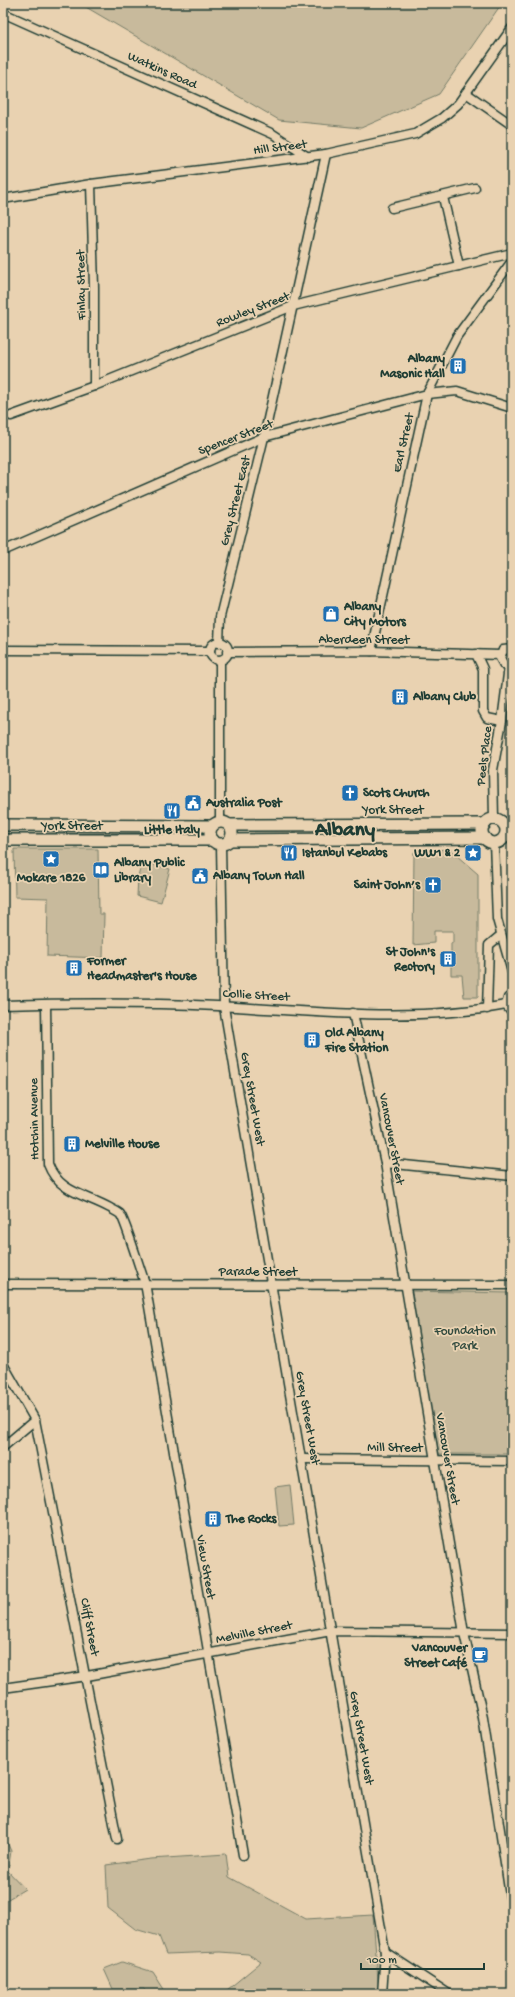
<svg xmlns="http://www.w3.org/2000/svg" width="515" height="1997" font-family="'Gochi Hand',sans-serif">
<rect width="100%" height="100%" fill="#e9d2b1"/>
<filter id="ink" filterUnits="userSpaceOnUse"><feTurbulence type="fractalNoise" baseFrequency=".025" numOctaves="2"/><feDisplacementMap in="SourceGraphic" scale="8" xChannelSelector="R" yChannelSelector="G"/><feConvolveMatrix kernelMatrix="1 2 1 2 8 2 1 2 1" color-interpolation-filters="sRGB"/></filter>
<g filter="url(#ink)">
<g fill="#c8ba9c" stroke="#747c68">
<polygon points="79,3 502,3 439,94 361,128 279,120"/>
<polygon points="14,849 98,849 99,914 104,914 103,958 47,956 48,898 15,897"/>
<polygon points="449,849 478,874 478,997 464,997 462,975 451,975 451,943 453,943 453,931 434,931 434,943 413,945 414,852"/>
<polygon points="142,862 170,869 161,902 137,896 138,877"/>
<polygon points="409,1291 512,1293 512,1454 439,1454"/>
<polygon points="290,1485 294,1525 279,1526 275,1487"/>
<polygon points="3,1834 11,1851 8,1871 25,1889 3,1902"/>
<polygon points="226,1854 229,1877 306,1919 373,1915 379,1994 216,1994 227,1990 261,1962 248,1954 220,1952 166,1954 159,1936 135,1929 108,1908 106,1865 151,1859"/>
<polygon points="122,1962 153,1972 167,1994 147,1994 144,1989 113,1989 104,1969"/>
</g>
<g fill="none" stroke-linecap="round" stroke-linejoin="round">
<g stroke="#1f3d34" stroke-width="11">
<g id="street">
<polyline points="3,13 273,134 308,157"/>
<polyline points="466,93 512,125"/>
<polyline points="91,184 94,287 94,386"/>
<polyline points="443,197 459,266"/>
<polyline points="3,199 91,184 326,154 415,134 442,118 458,104 512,28"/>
<polyline points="392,208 475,188"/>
<polyline points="11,416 94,386 293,306 512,253"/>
<polyline points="3,551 264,437 427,394 457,391 512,408"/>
<circle cx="219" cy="651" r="9"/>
<polyline points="219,643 220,617 264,437 326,154"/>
<polyline points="512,649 503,650 500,658 504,665 512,666"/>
<polyline points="3,650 210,651"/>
<polyline points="371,651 427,394 457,336 512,261"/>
<polyline points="227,652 371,651 500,655"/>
<polyline points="476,654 483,669 483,711 487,718 502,721"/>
<polyline points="220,660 220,821"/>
<polyline points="494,819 493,770 502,721 509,666"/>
<polyline points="494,842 497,919 512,972"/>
<polyline points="221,845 224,1007 385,1952 382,1994"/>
<polyline points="512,995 508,998 506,1005 512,1013"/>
<path d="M46,1004L48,1164C59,1193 85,1194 110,1208C113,1210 118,1212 120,1214C125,1219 141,1273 145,1283L243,1855"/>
<path d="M3,1005C74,1003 146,1003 217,1006C313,1011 411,1023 506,1005"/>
<polyline points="487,1009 489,945 501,935"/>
<polyline points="353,1013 385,1163 464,1633 483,1718 512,1909"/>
<polyline points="385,1163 512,1176"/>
<polyline points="3,1284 512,1285"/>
<polyline points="3,1364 35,1420 117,1839"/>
<polyline points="3,1447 35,1420"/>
<polyline points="302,1459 512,1461"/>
<polyline points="3,1688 87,1676 331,1631 512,1633"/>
<polyline points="385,1952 449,1994"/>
</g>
</g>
<g stroke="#1f3d34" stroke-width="14">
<g id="secondary">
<circle cx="494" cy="831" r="12"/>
<circle cx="221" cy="833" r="11"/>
<polyline points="3,825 212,826"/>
<polyline points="229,825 485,824"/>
<polyline points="3,840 213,840"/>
<polyline points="230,840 485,838"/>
</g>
</g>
<use href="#street" stroke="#e9d2b1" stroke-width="8"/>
<use href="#secondary" stroke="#e9d2b1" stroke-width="11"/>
</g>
</g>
<defs>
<g id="building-square" transform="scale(0.9)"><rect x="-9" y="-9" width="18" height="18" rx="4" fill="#1f6fb2" stroke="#e9d2b1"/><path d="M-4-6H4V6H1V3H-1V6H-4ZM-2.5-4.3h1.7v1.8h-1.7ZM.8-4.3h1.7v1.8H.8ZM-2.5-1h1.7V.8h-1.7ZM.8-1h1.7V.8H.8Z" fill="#fff"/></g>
<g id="shop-square" transform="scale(0.9)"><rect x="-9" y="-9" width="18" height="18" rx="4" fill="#1f6fb2" stroke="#e9d2b1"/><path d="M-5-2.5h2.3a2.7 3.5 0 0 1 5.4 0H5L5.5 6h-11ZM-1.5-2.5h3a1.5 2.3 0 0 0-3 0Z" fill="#fff"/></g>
<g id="church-square" transform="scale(0.9)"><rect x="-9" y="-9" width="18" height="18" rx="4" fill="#1f6fb2" stroke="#e9d2b1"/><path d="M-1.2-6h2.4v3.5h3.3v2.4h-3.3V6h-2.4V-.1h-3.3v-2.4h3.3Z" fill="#fff"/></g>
<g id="civic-square" transform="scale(0.9)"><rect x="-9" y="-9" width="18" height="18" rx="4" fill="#1f6fb2" stroke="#e9d2b1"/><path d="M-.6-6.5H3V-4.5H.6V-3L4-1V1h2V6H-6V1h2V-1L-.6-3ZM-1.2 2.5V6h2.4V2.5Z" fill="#fff"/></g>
<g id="restaurant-square" transform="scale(0.9)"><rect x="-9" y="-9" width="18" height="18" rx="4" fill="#1f6fb2" stroke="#e9d2b1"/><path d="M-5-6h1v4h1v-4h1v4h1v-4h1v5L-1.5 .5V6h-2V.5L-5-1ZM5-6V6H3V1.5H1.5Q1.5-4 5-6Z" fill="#fff"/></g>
<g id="sight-square" transform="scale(0.9)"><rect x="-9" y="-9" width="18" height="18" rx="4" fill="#1f6fb2" stroke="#e9d2b1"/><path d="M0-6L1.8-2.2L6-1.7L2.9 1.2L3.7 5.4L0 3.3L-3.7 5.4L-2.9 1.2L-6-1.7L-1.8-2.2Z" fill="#fff"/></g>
<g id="library-square" transform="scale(0.9)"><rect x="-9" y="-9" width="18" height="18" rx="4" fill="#1f6fb2" stroke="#e9d2b1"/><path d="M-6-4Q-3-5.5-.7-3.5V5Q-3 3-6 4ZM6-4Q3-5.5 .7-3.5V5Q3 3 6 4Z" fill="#fff"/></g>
<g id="cafe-square" transform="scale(0.9)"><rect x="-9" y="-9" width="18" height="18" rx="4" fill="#1f6fb2" stroke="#e9d2b1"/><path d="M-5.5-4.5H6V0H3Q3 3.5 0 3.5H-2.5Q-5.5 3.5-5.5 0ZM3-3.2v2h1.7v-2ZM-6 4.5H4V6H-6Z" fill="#fff"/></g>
</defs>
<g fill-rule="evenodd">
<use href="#building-square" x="458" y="366"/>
<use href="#shop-square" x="331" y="614"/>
<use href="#building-square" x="400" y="697"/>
<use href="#church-square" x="350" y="793"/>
<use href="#civic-square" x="193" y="803"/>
<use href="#restaurant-square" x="172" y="811"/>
<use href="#restaurant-square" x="289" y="853"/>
<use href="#sight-square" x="473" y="853"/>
<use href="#sight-square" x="51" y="859"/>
<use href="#library-square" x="101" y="870"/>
<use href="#civic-square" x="200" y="876"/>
<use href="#church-square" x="433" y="885"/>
<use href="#building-square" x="448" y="959"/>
<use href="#building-square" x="74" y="968"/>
<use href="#building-square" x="312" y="1040"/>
<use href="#building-square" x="72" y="1144"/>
<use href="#building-square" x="213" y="1519"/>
<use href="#cafe-square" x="480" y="1655"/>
</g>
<g text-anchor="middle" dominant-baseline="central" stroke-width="3.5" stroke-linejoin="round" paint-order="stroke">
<g font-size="13" fill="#1f3d34" stroke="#e9d2b1">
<text transform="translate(162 71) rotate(24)">Watkins Road</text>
<text transform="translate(280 148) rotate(-7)">Hill Street</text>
<text transform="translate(82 285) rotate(-91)">Finlay Street</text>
<text transform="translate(253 310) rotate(-21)">Rowley Street</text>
<text transform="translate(236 438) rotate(-21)">Spencer Street</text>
<text transform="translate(404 443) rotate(-77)">Earl Street</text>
<text transform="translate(236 501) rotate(-76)">Grey Street East</text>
<text x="364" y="640">Aberdeen Street</text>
<text transform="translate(485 756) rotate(-83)">Peels Place</text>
<text x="393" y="810">York Street</text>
<text x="72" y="826">York Street</text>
<text transform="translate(256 996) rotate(3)">Collie Street</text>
<text transform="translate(252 1099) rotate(80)">Grey Street West</text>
<text transform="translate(35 1119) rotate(-91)">Hotchin Avenue</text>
<text transform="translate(391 1139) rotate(79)">Vancouver Street</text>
<text x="258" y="1272">Parade Street</text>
<text transform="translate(307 1418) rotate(80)">Grey Street West</text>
<text x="395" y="1448">Mill Street</text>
<text transform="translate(447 1459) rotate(80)">Vancouver Street</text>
<text transform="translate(205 1567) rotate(80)">View Street</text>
<text transform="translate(89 1627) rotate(79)">Cliff Street</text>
<text transform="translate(254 1633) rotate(-11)">Melville Street</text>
<text transform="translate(361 1738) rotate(80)">Grey Street West</text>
</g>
<g font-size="13" font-weight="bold" fill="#1f3d34" stroke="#e9d2b1" text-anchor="start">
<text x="445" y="359" text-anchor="end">Albany<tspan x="445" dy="15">Masonic Hall</tspan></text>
<text x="344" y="607">Albany<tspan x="344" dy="15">City Motors</tspan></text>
<text x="413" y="697">Albany Club</text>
<text x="363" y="793">Scots Church</text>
<text x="206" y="803">Australia Post</text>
<text x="172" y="830" text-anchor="middle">Little Italy</text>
<text x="302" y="853">Istanbul Kebabs</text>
<text x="460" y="853" text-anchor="end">WW1 &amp; 2</text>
<text x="114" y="863">Albany Public<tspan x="114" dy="15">Library</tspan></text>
<text x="213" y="876">Albany Town Hall</text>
<text x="51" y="878" text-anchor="middle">Mokare 1826</text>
<text x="420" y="885" text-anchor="end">Saint John’s</text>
<text x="435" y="952" text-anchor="end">St John's<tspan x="435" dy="15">Rectory</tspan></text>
<text x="87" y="961">Former<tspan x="87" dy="15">Headmaster's House</tspan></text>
<text x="325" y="1033">Old Albany<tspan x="325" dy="15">Fire Station</tspan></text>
<text x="85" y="1144">Melville House</text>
<text x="226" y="1519">The Rocks</text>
<text x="467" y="1648" text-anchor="end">Vancouver<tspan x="467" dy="15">Street Café</tspan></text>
</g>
<g font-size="13" fill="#304a3e" stroke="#e9d2b1">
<text x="465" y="1331">Foundation<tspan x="465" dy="15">Park</tspan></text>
</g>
<g font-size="21" font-weight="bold" fill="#1f3d34" stroke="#e9d2b1">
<text x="345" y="831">Albany</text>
</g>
</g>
<rect width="515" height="1997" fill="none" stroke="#e9d2b1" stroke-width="16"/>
<rect x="8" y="8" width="499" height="1981" fill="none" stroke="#1f3d34" stroke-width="1.5" filter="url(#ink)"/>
<path d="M361 1963v6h123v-6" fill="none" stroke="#1f3d34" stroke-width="2"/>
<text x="367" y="1963" font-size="12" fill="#1f3d34" stroke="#e9d2b1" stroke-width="3" paint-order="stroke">100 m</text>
</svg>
